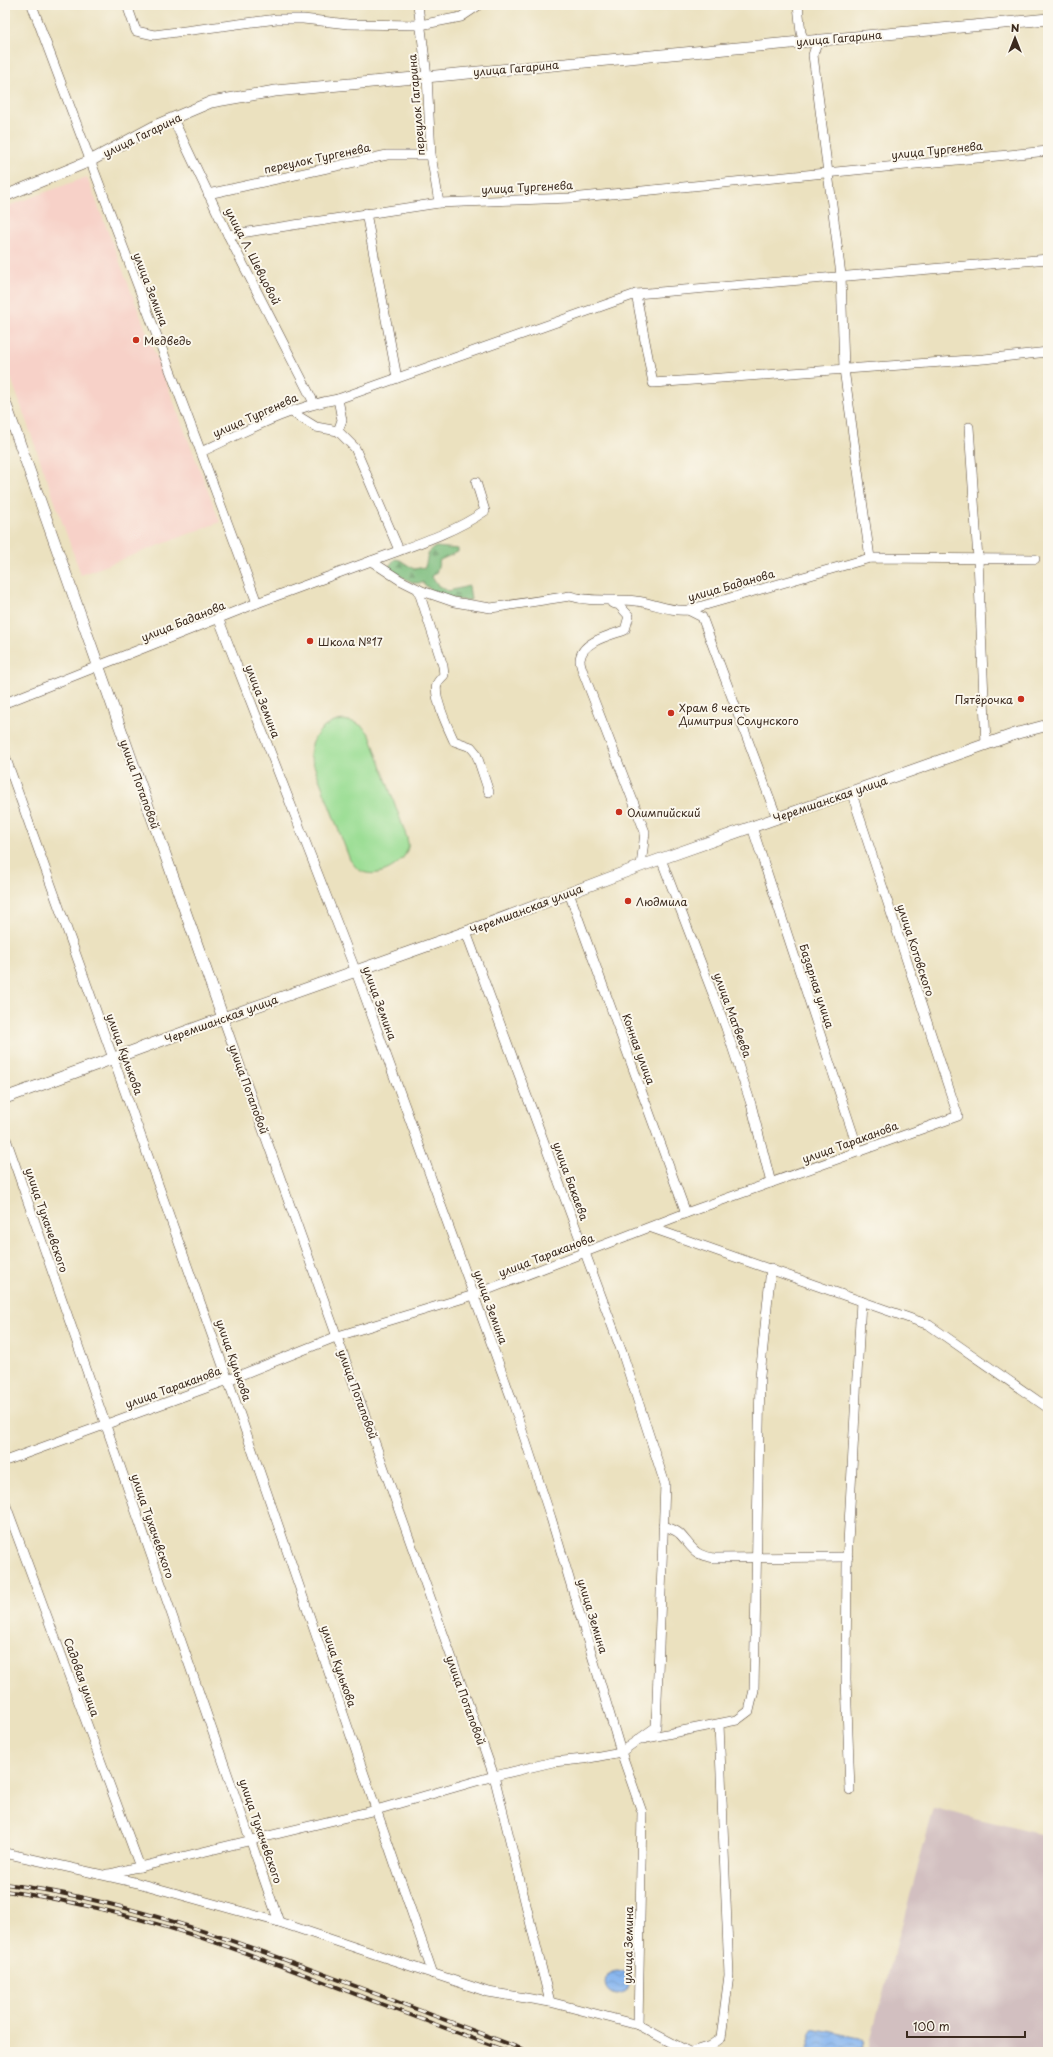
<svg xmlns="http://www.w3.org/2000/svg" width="1053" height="2057" font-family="'Playpen Sans',sans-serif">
<defs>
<pattern id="forest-firs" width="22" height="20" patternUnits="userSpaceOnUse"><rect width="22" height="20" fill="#7dbd7e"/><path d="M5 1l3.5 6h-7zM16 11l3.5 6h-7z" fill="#689a67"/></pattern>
<pattern id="water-waves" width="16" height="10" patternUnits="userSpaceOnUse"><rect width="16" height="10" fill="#84b4ef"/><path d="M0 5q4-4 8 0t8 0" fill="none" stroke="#6d93c1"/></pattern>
</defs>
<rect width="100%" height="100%" fill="#fbf7ec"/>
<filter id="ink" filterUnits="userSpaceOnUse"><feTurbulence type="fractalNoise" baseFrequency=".025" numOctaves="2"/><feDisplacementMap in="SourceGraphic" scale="8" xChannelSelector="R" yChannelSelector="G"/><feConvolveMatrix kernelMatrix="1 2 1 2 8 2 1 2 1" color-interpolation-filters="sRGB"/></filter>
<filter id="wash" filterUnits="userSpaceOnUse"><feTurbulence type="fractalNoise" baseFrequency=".012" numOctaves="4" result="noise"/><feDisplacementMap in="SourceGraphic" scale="16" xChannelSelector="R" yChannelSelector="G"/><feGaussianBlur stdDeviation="0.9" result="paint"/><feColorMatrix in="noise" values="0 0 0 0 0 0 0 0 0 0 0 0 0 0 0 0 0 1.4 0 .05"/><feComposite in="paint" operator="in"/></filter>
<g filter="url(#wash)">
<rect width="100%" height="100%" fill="#ebe1bf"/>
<polygon fill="#f7d1c8" points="87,177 220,522 81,575 5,361 5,207"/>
<polygon fill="#d2bfc0" points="934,1808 1048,1836 1048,2052 867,2052"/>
<path fill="url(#forest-firs)" stroke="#5c744e" d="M436,547L458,549V552L440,560L436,573L432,577L437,585L448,591L469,586L471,600C454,601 435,596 423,583H414L391,571L389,566L395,559L400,560L414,569L425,567C428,558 426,551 436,547Z"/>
<path fill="#9cde95" stroke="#6c845a" d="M343,720C356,722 362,724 370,735L407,838C407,840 409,844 408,847C405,865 374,882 358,869C355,867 353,863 350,860L310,755C312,735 323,723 343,720Z"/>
<g fill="url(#water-waves)" stroke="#606f86">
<circle cx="617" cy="1983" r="12"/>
<polygon points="813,2028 864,2039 861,2052 807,2052"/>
</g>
</g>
<g filter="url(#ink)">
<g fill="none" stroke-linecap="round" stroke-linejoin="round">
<g stroke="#554536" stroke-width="10">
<g id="minor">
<path d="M32,5C106,205 184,403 257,603"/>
<polyline points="127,5 136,31 154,35 277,19 303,19 348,24 420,25 461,17 479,5"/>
<polyline points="418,5 427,76 431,155 439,203"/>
<polyline points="798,5 801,33 805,41"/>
<polyline points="818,39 813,55 841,275 844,369 870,558"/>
<polyline points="173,119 228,235 314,403"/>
<polyline points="208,194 387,155 431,155"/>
<polyline points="366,213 397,378"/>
<polyline points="228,235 439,203 571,198 1048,151"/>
<polyline points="636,294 653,383 984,359 1048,352"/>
<polyline points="290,411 316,427 338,431 355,448 399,550"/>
<polyline points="969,427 978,559 986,745"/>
<polyline points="338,431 342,420 338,399"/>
<path d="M201,452C246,431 290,407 338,399L636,294L1048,259"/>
<path d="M371,561C410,546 450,535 485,511L476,482"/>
<path d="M418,589L443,666L444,675C442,677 438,681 437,684C433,697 448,728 454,741L471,747L476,753L489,792"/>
<path d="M612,603L619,605L629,616L625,630C612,635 581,641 580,660C580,664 582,669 583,672L645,832L641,866"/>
<polyline points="688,610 702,617 777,818"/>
<polyline points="219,620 356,972 512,1400 551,1518 621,1752 642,1812 638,2025"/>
<path d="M5,703L257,603L371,561L400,580L422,591L454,602L491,608L570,596C592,603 614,598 636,601C654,603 670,612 688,610L870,558L1035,559"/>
<polyline points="5,756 228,1380 433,1974"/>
<polyline points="752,827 859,1152"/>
<polyline points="661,859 726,1028 751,1104 771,1183"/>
<polyline points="569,893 686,1213"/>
<polyline points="223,1018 494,1776 550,2002"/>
<polyline points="5,1136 279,1922"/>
<polyline points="652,1228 929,1325 1048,1408"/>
<polyline points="5,1461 228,1380 338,1336 474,1295 686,1213 958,1116 851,791"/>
<polyline points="5,1503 140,1867 376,1810 494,1776 553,1762 584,1759 621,1752 656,1727 665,1484 623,1355 466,932"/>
<path d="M663,1525C668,1528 676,1530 680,1534C693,1548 693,1555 714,1558L848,1557"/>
<polyline points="642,1739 737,1720 749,1711 754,1690 760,1376 771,1268"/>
<polyline points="850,1790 846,1679 847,1562 861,1301"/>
<polyline points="5,1853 138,1883 279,1922 488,1992 550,2002 638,2025 689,2052"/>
<path d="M107,1874C119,1873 128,1868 140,1867"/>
<polyline points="691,2052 710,2046 721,2038 729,1975 719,1724"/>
</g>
</g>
<g stroke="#554536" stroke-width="12">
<g id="major">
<polyline points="5,196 90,161 157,125 211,102 275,91 1048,19"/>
<polyline points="5,402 223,1018"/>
<polyline points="5,1098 223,1018 466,932 641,866 1018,733 1048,725"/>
</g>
</g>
<use href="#minor" stroke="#fff" stroke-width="9"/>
<use href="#major" stroke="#fff" stroke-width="11"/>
<g stroke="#3b2a1e" stroke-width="4">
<g id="rail">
<path d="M5,1884C116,1898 222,1936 326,1975C394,2001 462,2026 530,2052"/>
<path d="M5,1891C135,1908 260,1957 381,2004C424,2020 466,2036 509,2052"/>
</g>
</g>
<use href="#rail" stroke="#fbf7ec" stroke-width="2.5" stroke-dasharray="8" stroke-linecap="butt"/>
</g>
</g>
<g fill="#c8321e" stroke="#fbf7ec" stroke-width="1.5">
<circle cx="136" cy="340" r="4"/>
<circle cx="310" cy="641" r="4"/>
<circle cx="1021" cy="699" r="4"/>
<circle cx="671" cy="713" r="4"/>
<circle cx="619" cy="812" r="4"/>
<circle cx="628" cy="901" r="4"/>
</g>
<g text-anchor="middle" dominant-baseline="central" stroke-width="4" stroke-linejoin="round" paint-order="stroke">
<g font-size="11" fill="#3b2a1e" stroke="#fbf7ec">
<text transform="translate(839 38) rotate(-5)">улица Гагарина</text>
<text transform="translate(516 68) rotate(-5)">улица Гагарина</text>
<text transform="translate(416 105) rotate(-95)">переулок Гагарина</text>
<text transform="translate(142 135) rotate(-26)">улица Гагарина</text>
<text transform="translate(937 150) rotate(-6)">улица Тургенева</text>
<text transform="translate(317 158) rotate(-12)">переулок Тургенева</text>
<text transform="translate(527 187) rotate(-3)">улица Тургенева</text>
<text transform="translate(253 256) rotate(63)">улица Л. Шевцовой</text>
<text transform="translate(151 289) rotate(69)">улица Земина</text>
<text transform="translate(255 415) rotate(-24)">улица Тургенева</text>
<text transform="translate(731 585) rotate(-16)">улица Баданова</text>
<text transform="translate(183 621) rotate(-22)">улица Баданова</text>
<text transform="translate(263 701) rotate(69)">улица Земина</text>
<text transform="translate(140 784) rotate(70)">улица Потаповой</text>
<text transform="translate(830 799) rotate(-19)">Черемшанская улица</text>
<text transform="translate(526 909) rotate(-21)">Черемшанская улица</text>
<text transform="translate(916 950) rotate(72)">улица Котовского</text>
<text transform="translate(817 986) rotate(72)">Базарная улица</text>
<text transform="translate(380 1003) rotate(70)">улица Земина</text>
<text transform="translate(733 1015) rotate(70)">улица Матвеева</text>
<text transform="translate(221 1019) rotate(-20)">Черемшанская улица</text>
<text transform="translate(639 1049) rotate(70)">Конная улица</text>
<text transform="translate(125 1054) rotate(70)">улица Кулькова</text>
<text transform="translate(249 1089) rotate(70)">улица Потаповой</text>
<text transform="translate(850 1142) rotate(-20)">улица Тараканова</text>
<text transform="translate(571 1181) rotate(70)">улица Бакаева</text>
<text transform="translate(47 1220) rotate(71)">улица Тухачевского</text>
<text transform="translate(546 1255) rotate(-21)">улица Тараканова</text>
<text transform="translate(491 1307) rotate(70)">улица Земина</text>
<text transform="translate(234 1360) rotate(71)">улица Кулькова</text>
<text transform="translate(173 1387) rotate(-20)">улица Тараканова</text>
<text transform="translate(358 1394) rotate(70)">улица Потаповой</text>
<text transform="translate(153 1526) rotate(71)">улица Тухачевского</text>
<text transform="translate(593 1616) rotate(73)">улица Земина</text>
<text transform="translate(339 1666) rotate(71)">улица Кулькова</text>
<text transform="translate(82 1677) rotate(70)">Садовая улица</text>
<text transform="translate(466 1700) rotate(70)">улица Потаповой</text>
<text transform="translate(261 1831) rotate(71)">улица Тухачевского</text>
<text transform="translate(628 1945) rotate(-89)">улица Земина</text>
</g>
<g font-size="11" fill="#3b2a1e" stroke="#fbf7ec" text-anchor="start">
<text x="144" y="340">Медведь</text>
<text x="318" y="641">Школа №17</text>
<text x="1013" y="699" text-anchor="end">Пятёрочка</text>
<text x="679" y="707">Храм в честь<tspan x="679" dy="13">Димитрия Солунского</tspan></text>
<text x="627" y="812">Олимпийский</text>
<text x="636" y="901">Людмила</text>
</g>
</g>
<rect width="1053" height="2057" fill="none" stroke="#fbf7ec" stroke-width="20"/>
<g transform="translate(1015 38)" stroke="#fbf7ec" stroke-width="3" paint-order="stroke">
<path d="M0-3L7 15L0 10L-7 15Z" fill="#3b2a1e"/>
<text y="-6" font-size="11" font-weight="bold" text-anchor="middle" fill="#3b2a1e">N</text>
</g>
<path d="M907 2031v6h118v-6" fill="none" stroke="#3b2a1e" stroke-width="2"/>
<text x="913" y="2031" font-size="12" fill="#3b2a1e" stroke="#fbf7ec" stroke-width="3" paint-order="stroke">100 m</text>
</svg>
